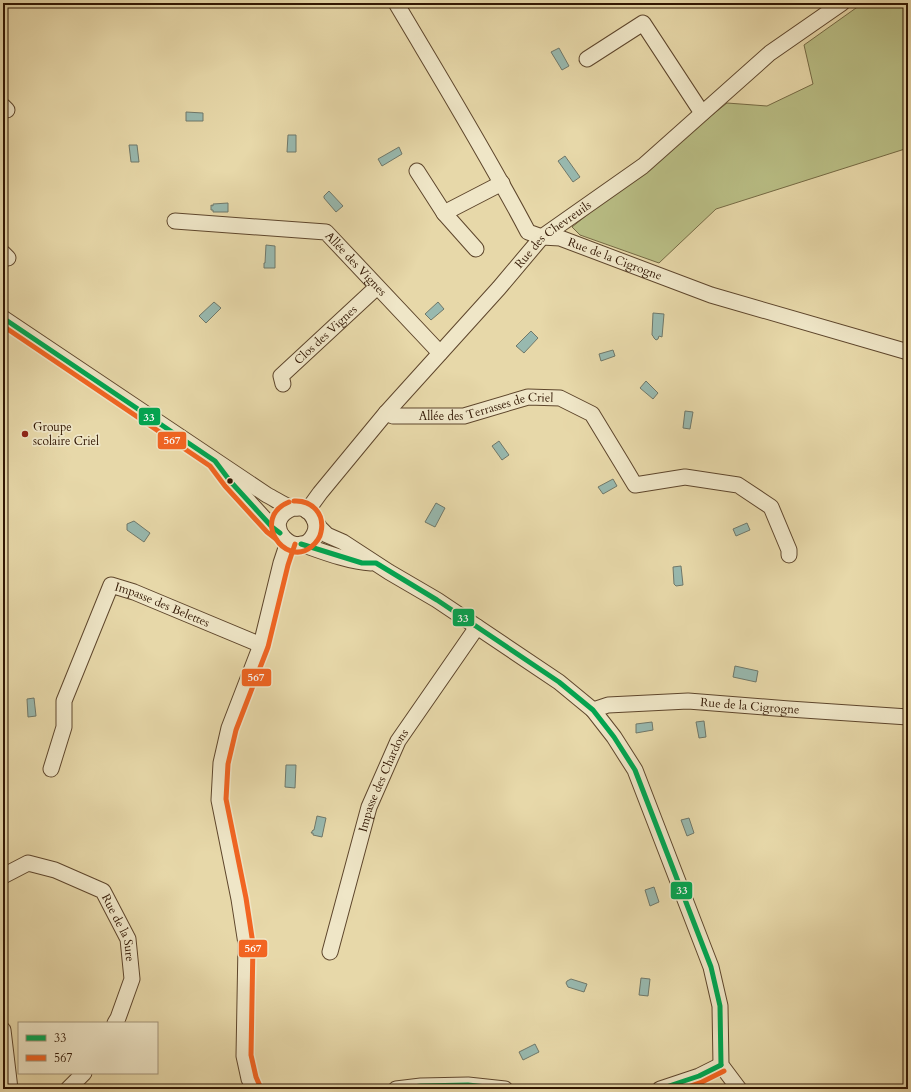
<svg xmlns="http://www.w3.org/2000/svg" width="911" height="1092" font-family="Cardo,serif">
<rect width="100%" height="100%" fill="#e7d8a9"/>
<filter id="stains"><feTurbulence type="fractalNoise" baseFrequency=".005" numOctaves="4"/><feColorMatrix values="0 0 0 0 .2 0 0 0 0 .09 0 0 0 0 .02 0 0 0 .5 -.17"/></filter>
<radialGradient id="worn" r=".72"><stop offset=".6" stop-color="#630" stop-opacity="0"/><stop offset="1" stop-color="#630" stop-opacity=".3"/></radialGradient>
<polygon fill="#b9be85" stroke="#756a44" points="863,3 908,3 908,148 716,209 659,263 580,235 572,227 727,103 767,106 813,84 804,45"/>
<g fill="#98b9af" stroke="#6f786a">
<polygon points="559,48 569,66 562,70 551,52"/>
<polygon points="186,112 203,113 203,121 186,121"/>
<polygon points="288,135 296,135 296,152 287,152"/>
<polygon points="129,145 137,145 139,162 131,162"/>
<polygon points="399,147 402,154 382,166 378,159"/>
<polygon points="565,156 580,177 573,182 558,161"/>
<polygon points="329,191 343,206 336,212 324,198 324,196"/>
<polygon points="228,203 228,212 213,212 213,210 211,210 211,205 213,206 213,204"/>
<polygon points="266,245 275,246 275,268 264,268 264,263 265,263"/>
<polygon points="214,302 221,308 206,323 199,316"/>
<polygon points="438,302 444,309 431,320 425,314"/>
<polygon points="653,313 664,314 662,337 659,336 658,339 656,340 654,338 653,336 652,335"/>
<polygon points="531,331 538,338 524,353 516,346"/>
<polygon points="613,350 615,356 601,361 599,354"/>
<polygon points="646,381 658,393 653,399 640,388"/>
<polygon points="685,411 693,412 690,429 683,428"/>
<polygon points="499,441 509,455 502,460 492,446"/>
<polygon points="613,479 617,486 603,494 598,487"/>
<polygon points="436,503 445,508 435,527 425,522"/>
<polygon points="134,521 150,533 144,542 127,530 127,524"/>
<polygon points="747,523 750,530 736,536 733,529"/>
<polygon points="681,566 683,585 676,586 674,584 673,567"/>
<polygon points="735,666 758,671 756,682 733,677"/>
<polygon points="34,698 36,716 28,717 27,699"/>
<polygon points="704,721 706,737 699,738 696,722"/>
<polygon points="652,722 653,730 636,733 636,724"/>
<polygon points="286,765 296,765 295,788 285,787"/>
<polygon points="317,816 326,818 322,837 313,835 313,833 311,833 313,830 314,830"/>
<polygon points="689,818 694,833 687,836 681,820"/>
<polygon points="654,887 659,902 650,906 645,890"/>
<polygon points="641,978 650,979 648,996 639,995"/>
<polygon points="571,979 587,984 584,992 568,987 566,983 567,981"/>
<polygon points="535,1044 539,1052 523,1060 519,1052"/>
</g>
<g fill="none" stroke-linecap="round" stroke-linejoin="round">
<g stroke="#5e462c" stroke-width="17">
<g id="street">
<path id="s1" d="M396,3C441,79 487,154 528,232L542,237L560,238L711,295L908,352"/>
<polyline points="587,59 643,23 702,113"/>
<polyline points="3,106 7,110"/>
<polyline points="417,171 444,213 476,249"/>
<polyline points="444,213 502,183"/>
<path id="s2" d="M175,221L326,232L440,353"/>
<polyline points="3,253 8,258"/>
<path d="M3,318L267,495C275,499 283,505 292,508C295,509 300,507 304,509C313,513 319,525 314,534C299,564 256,523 293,508"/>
<path id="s3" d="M283,384L281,376L377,287"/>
<path id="s4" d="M386,413L393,416H464L528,397L560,398L592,414L623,465L635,485L685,477L738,485L771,507L789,550V555"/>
<polyline points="220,468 230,481 272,527 280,533"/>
<path id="s5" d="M307,511L320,493L386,413L499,288L542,237L643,166L770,53L842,3"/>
<polyline points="314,519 320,528 327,535 343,542 389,572 437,600 559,682 593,710 614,737 635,770 711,967 720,1006 721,1065 739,1089"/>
<path d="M301,544C321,551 349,562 371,563"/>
<path id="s6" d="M593,710L608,705L688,701L789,709L908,717"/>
<path id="s7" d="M51,769L64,727V701L111,585L134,592L261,645"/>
<path id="s8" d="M3,876L28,863L55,870L103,891L128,939L132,979L118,1018L115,1023"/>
<path id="s9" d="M330,952L369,807L398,741L477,627"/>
<polyline points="3,1030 10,1089"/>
<polyline points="68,1089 84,1073"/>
<polyline points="254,1089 249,1079 244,1056 246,944 239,899 219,800 221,763 229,728 261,645 281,563 288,542"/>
<polyline points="396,1089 421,1086 468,1085 505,1089"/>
<polyline points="660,1089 699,1076 721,1065"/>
</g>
</g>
<use href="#street" stroke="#efe6c7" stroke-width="15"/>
<g stroke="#efe6c7" stroke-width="8">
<g id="bus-1">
<polyline points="3,318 215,461 230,481 272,527 280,533"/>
<polyline points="301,544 362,563 376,563 437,600 559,682 593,710 614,737 635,770 711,967 720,1006 721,1065"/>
<polyline points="396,1089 421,1086 468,1085 505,1089"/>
<polyline points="660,1089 699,1076 721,1065"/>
</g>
</g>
<g stroke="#efe6c7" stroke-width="8">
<g id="bus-2">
<polyline points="3,326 210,466 225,486 267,532 276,539"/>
<path d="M289,502C250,518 285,568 311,547C316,543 320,538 321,532C325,514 312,500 294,501"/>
<polyline points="260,1086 256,1077 251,1055 253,944 246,898 226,799 228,764 236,730 268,647 288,565 295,544"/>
<polyline points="682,1089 702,1082 724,1071"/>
</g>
</g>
<use href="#bus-1" stroke="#00a651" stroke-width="5"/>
<use href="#bus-2" stroke="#f26522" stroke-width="5"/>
</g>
<circle fill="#8f2418" stroke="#efe6c7" stroke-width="1.5" cx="25" cy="434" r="4"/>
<circle fill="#311602" stroke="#efe6c7" stroke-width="1.5" cx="230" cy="481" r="3.5"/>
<g text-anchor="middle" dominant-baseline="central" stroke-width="3.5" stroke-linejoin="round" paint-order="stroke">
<g font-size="12" fill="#311602" stroke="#efe6c7">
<text stroke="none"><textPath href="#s5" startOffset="371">Rue des Chevreuils</textPath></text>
<text stroke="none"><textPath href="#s1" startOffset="356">Rue de la Cigrogne</textPath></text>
<text stroke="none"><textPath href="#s2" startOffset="195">Allée des Vignes</textPath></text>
<text stroke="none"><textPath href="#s3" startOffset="69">Clos des Vignes</textPath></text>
<text stroke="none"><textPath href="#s4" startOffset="102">Allée des Terrasses de Criel</textPath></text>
<text stroke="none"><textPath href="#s7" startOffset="250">Impasse des Belettes</textPath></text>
<text stroke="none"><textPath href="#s6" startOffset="158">Rue de la Cigrogne</textPath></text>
<text stroke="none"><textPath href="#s9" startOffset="180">Impasse des Chardons</textPath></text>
<text stroke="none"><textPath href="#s8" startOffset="149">Rue de la Sure</textPath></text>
</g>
<g font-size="12" fill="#311602" stroke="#efe6c7" text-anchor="start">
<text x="33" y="427">Groupe<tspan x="33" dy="14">scolaire Criel</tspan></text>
</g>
</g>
<g stroke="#efe6c7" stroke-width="1.5">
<rect x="138" y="407" width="23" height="19" rx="4" fill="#00a651"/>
<rect x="157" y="431" width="30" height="19" rx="4" fill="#f26522"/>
<rect x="452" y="608" width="23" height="19" rx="4" fill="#00a651"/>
<rect x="241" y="668" width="31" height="19" rx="4" fill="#f26522"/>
<rect x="670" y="881" width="23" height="19" rx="4" fill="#00a651"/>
<rect x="238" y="939" width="30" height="19" rx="4" fill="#f26522"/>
</g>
<g font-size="11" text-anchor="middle" font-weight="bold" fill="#fff">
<text x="149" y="421">33</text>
<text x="172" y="444">567</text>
<text x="463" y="622">33</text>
<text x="256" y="681">567</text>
<text x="682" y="894">33</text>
<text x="253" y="952">567</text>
</g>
<rect width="911" height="1092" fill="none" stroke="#e7d8a9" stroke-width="16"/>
<rect x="4" y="4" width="903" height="1084" fill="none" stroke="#311602" stroke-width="2"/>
<rect x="8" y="8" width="895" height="1076" fill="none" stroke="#311602"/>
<rect x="18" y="1022" width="140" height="52" fill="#efe6c7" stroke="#a39378"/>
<rect x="26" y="1035" width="20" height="6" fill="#00a651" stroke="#a39378"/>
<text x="54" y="1042" font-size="12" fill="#311602">33</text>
<rect x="26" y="1055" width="20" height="6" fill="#f26522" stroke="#a39378"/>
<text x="54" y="1062" font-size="12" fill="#311602">567</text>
<rect width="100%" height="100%" filter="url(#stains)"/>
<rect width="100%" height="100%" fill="url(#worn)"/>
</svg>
